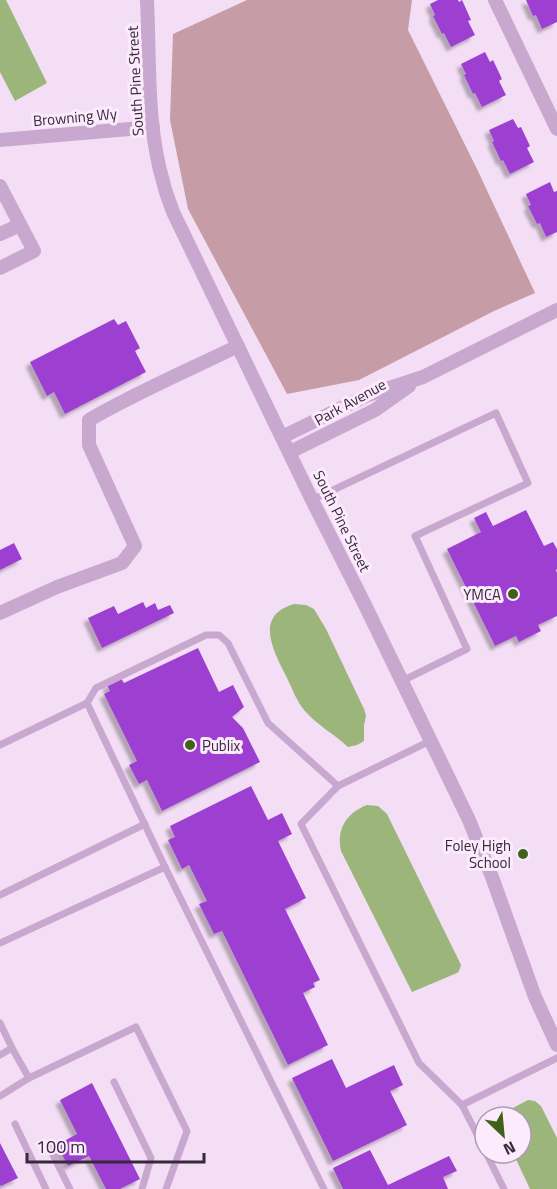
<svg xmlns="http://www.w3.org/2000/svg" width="557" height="1189" font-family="'Titillium Web',sans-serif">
<defs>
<filter id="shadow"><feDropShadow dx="-4.5" dy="4.5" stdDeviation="1.5" flood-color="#0004"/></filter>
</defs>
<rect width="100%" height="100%" fill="#f3def5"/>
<polygon fill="#c69ca7" points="247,0 412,0 408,30 477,169 535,293 494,311 359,380 287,394 188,209 170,120 173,34"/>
<g fill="#9bb57a">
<polygon points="0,0 6,0 47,83 15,101 0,72"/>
<path d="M294,604L306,605L314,609L326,629L364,709L366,716L364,725V741L357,745L348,747C334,734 317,725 305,711C297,702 292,688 287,678C274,652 253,616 294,604Z"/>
<path d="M367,805L378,806L387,814L461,965L459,971L457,973L412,992L341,851C336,830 346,813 367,805Z"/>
<polygon points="528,1100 535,1101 541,1106 557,1138 557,1189 530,1189 513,1153 521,1153 521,1117 500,1117 503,1113"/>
</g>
<g fill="#9d40d1" filter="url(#shadow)">
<polygon points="438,0 458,0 459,2 462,0 471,20 468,21 475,35 451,47 444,33 442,34 433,16 435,15 430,4"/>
<polygon points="526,0 557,0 557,22 542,29 536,15 533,16"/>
<polygon points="485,52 490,62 493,60 502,79 499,81 506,95 482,107 475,93 473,94 464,75 466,74 461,64"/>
<polygon points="513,119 518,128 521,127 530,146 527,148 534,162 510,174 503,160 501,161 492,142 494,141 489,130"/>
<polygon points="550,182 554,192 557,191 557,232 546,237 540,223 537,224 528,206 531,205 526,194"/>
<polygon points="114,319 118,325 126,321 140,348 135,351 146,372 65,414 54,392 47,396 30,362"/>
<polygon points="526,510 544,546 553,542 557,549 557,569 556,570 557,573 557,616 538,625 541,631 519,642 516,636 495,646 447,549 481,532 474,518 486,512 493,526"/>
<polygon points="14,543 22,559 0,570 0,550"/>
<polygon points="143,602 146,608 155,603 158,610 170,605 174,613 102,648 88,618 114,606 118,614"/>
<polygon points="198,648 219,692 233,685 244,707 232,717 243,728 260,762 162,811 147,780 139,784 129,765 137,761 104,694 110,691 107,685 121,678 124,683"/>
<polygon points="251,786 268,820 282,813 292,834 278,841 306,898 285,909 320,980 313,983 315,987 303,993 328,1045 288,1065 222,931 214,934 199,904 207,901 189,865 182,869 168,840 175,837 170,826"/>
<polygon points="332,1059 346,1088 394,1065 403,1085 390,1091 407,1125 333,1161 292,1078"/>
<polygon points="92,1083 140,1179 120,1189 106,1189 89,1156 68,1166 57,1145 77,1134 60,1100"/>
<polygon points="0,1143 18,1178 1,1186 0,1185"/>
<polygon points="370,1150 388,1185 449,1156 457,1171 443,1177 448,1189 343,1189 333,1168"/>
</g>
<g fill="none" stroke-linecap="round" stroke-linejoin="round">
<g stroke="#c9a8cf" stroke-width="7">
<polyline points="312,500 496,413 528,483 415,536 467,649 402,681"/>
<polyline points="87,703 96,688 206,635 219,635 228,643 268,723 338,786"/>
<polyline points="430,741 338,786 301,824 419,1063 462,1105"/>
<polyline points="0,745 87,703 165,867"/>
<polyline points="0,895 145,824"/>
<polyline points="0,943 165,867 324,1189"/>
<polyline points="0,1023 12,1048 29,1078 136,1027 187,1131 166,1189"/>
<polyline points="0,1055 12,1048"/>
<polyline points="114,1082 151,1158 142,1189"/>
<polyline points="0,1096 29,1078"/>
<polyline points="15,1124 46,1189"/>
<polyline points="48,1145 70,1189"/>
<polyline points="485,1150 462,1105 557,1058"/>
<polyline points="486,1153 504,1189"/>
</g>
<g stroke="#c9a8cf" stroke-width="14">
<path d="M147,0C150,60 146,127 164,185C166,194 170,203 173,212L312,500L365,605L469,820L492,877L535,997L557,1045"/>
<polyline points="495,0 557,129"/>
<polyline points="0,140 153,127"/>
<polyline points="0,186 34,251 0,268"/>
<polyline points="0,234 20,225"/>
<polyline points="282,437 368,395 423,377 557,310"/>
<polyline points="290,452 375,410 409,386"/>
<path d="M0,613L57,587L122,563L135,546L89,445V420C137,392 189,370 238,346"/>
</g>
</g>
<g fill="#40611a" stroke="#fbebfc" stroke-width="2">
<circle cx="513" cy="594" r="6"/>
<circle cx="190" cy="745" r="6"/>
<circle cx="523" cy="854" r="6"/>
</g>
<g text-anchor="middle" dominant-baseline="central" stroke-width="6" stroke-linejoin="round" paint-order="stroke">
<g font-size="15" fill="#36293b" stroke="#fbebfc">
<text transform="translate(135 81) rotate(-93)">South Pine Street</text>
<text transform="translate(75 117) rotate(-5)">Browning Wy</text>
<text transform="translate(350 402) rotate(-29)">Park Avenue</text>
<text transform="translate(342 521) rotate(64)">South Pine Street</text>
</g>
<g font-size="15" fill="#36293b" stroke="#fbebfc" text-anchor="end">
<text x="501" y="594">YMCA</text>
<text x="202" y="745" text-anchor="start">Publix</text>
<text x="511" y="845">Foley High<tspan x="511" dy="17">School</tspan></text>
</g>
</g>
<g transform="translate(503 1135) rotate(154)"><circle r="28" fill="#fbebfc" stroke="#ac9daf" stroke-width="1.5"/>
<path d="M0-4.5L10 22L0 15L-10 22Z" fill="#40611a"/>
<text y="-9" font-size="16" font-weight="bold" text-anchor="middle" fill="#36293b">N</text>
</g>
<path d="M27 1153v9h177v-9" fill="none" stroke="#36293b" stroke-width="3"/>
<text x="36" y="1153" font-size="18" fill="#36293b" stroke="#fbebfc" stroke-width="4.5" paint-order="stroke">100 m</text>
</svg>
